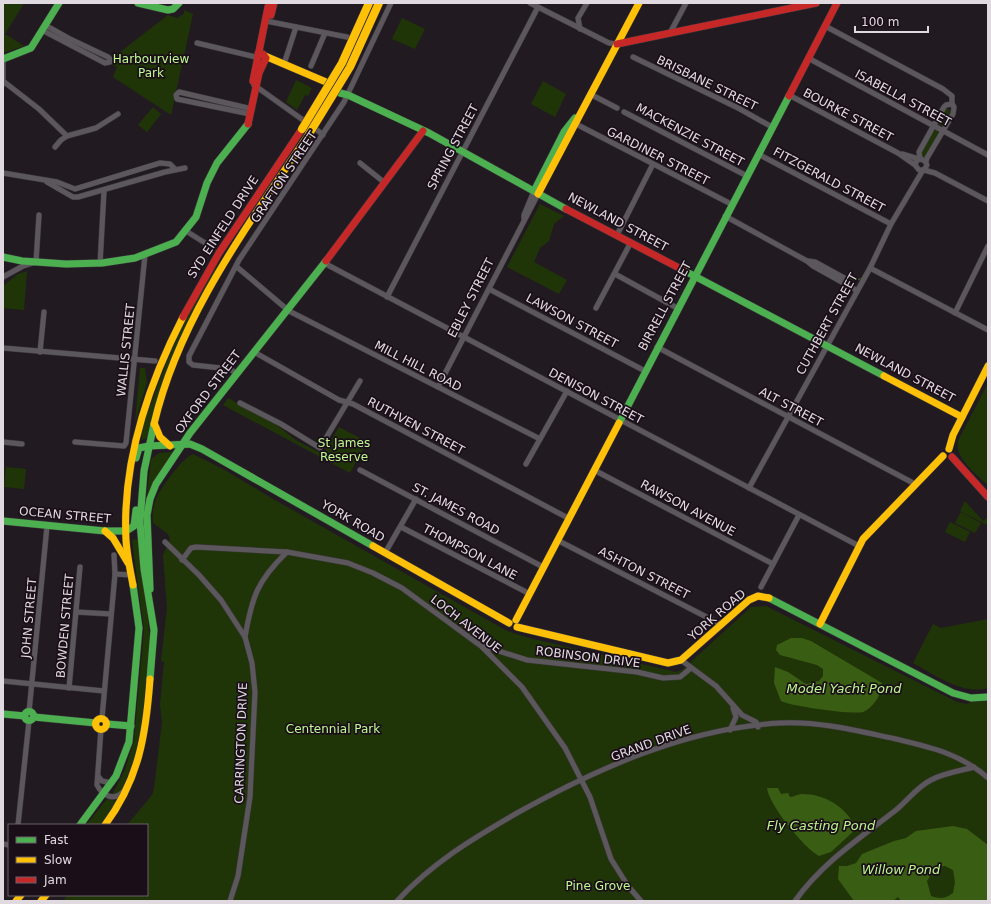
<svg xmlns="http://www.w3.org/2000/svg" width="991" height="904" font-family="'DejaVu Sans',sans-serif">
<rect width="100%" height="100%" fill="#211b21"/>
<g fill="#203507">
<polygon points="3,3 24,3 5,34 24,46 3,53"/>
<polygon points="184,10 193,14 171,115 113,77 117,67 110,64 115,56 168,15 177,18 184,14"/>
<polygon points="402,18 425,29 415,49 392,39"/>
<polygon points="296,80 312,88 308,96 305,95 297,110 286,102"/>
<polygon points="543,81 566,94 555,117 531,104"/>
<polygon points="153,107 161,114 147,132 138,125"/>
<polygon points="945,109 949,109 950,113 944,125 940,126 938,123"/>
<polygon points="935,130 938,132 938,136 925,158 921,156 921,153 933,131"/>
<polygon points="540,204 564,216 554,224 549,241 540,248 534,262 567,280 559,294 507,267"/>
<path d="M221,259L181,337L171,360L147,438L142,440C141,427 148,411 153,399C170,349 192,303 221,259Z"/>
<polygon points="27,271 24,310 3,308 3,286 18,274"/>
<polygon points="140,368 145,368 147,382 135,423"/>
<path d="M988,383V486C978,475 954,458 958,441Z"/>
<polygon points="228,398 273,422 297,441 323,454 339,427 367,442 350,473 223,405"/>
<polygon points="172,452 174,453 154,484 146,504 151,459 159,453"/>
<path d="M193,454L223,469L273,499L507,631L529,638L676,672L682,670L751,607L766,606L957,702L967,704L971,702L988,701V901H63L68,895H147V825H127L152,795L154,789L162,722L160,705L164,662L161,661L167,608L163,555L170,539L168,534L153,523C152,514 153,507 156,499C160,489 183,457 193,454Z"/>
<polygon points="6,467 26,469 24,489 4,487"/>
<polygon points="965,501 983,521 988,517 987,525 960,511"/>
<polygon points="961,512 981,523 975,533 955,523"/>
<polygon points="950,522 970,532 965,542 945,532"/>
<polygon points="138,539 147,605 150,646 139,747 121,792 118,795 112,795 125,770 134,740 144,630 132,540"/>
<path d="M988,619V688C962,695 935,675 913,663L933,624L941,628Z"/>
<polygon points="107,799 117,801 111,812 100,825 86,825"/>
</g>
<g fill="#3a5d14" fill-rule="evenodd">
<path d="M791,638H802L811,641L882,683C884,692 872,709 863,712C853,715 790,706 781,701L774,683L775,667L788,672L806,684L819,681L823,676V669L817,665L780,655L776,650L777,645Z"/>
<path d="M767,788H778L781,794L788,793L790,797C795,797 797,794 802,794C825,794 847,807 856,829L831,852L819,856C804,848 769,805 767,788Z"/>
<path d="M953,826L967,829L988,845V901H901L898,897L893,901H854L838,879L839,866H847L856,863L862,854L894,841L906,838L916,831ZM945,866L953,870L955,882L953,893C945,899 940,899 931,896L927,881L936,867Z"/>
</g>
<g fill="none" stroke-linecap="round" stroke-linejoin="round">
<polyline stroke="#3a5d14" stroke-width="1.5" points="849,278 855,280 861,279"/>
<g stroke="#3d383d" stroke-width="6">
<g id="street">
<polyline points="530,3 609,43 617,44"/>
<polyline points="266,21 347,37"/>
<polyline points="825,26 943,89 952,96 952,104"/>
<polyline points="580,29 578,18 587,3"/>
<polyline points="42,30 105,63 110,62 110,59 108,57 70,39 45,25"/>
<polyline points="670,33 686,3"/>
<polyline points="197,43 256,57"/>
<polyline points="633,57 738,108 772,127"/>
<polyline points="808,58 988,155"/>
<polyline points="284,64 296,27"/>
<polyline points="311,66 325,33"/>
<polyline points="3,81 39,109 67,136 96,128 118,114"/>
<polyline points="3,84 3,59"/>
<polyline points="254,85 303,120"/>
<polyline points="590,94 617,108"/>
<polyline points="789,95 898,153 915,165 919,170 924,170 927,165 925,161 921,159 917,160 915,165"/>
<polyline points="624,112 747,176"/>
<polyline points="250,114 177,99 176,95 179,92 252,109"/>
<polyline points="576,124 731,204"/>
<polyline points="317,130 323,135"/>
<polyline points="55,147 61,140 67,136"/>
<polyline points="758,154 891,224"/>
<polyline points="902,154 919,159"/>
<polyline points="920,159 919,152 944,107 946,105 952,104"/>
<polyline points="926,162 927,158 953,114 954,107 952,104"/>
<polyline points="360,163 385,183"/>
<polyline points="924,170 935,173 988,201"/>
<polyline points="3,173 57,182 75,189 160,163 170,164 175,169"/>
<polyline points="47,182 73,197 78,197 165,172 185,168"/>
<polyline points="725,216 807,261 813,266 856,290"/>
<polyline points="524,219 524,215 534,191"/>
<polyline points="186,231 213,248"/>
<polyline points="617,235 653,164"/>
<polyline points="808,261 815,262 846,279"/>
<polyline points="324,263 859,546"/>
<polyline points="100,264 104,191"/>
<polyline points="237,267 289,311 540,439"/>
<polyline points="870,268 988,330"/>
<polyline points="615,274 677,308"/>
<polyline points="3,277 23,266 36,262 39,215"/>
<polyline points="489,289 645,371"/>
<polyline points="387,297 538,7"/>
<polyline points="596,308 631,242"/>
<polyline points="955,313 988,246"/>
<polyline points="657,347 915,484"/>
<polyline points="3,348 155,361"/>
<polyline points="40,352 44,312"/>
<polyline points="254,352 339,400 353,404 568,518"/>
<polyline points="237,374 230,369 193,365 189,362 189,356 239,260 344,102 391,3"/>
<polyline points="438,387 538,194"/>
<polyline points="240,403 281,424 320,448 360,381"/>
<polyline points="3,442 22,444"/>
<polyline points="75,442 124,446 126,443 145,255"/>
<polyline points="526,464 567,391"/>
<polyline points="360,470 543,567"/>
<polyline points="594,470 773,564"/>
<polyline points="749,488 870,268 891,224 923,170"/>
<polyline points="401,527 530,594"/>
<polyline points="557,540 722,625"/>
<polyline points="165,542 199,575 221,600 245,637 252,663 255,692 250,797 238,876 230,901"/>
<polyline points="385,553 416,499"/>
<polyline points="182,560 191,548 196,547 287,552 348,563 373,573 402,588 481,646 522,687 565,748 590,797 611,859 628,886 641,901"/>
<polyline points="115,574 131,575"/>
<polyline points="761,587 799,515"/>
<polyline points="76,612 111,614"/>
<path d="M245,637C252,597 257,581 287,552"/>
<polyline points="483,646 527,660 637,672 663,678 680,677 691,668"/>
<polyline points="681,660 716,686 742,715 756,722 758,727"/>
<polyline points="3,681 104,691"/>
<polyline points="69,688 80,567"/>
<polyline points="29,712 47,526"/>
<polyline points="102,718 115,574 114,555"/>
<path d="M101,729L97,785C103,797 115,801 124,791"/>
<polyline points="730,730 736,717 733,708"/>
<polyline points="98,776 102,781 112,783"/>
<polyline points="18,825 29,721"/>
<polyline points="3,844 9,845"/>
<path d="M397,901C432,863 472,839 517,813C598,768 687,728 780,723C819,721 858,731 896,739C930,747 961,754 988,778"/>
<path d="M795,901C822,863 860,838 896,810C908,800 917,787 931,780C944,773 960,771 974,767"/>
</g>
</g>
<g stroke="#3d383d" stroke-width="8">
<g id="fast">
<polyline points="138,3 168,10 173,9 179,3"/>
<polyline points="3,59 31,48 59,3"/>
<polyline points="340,93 348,95 429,133 566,209"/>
<polyline points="534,191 564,132 575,118"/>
<polyline points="3,257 22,261 66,264 102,263 135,258 176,242 196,217 207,183 217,163 248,124"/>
<polyline points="683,270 884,376"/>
<polyline points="619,423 789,96"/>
<polyline points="149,446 190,444 202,449 373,546"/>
<polyline points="136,458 139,448 149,446"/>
<polyline points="3,521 105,531 126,531"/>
<polyline points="126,531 134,526 136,510"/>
<polyline points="150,589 147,515 150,499 156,484 190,433 326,261"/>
<polyline points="769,598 953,693 971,698 988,697"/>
<polyline points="150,679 154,630 144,569 140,522 144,471 154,424"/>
<circle cx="29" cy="716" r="4.5"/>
<polyline points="3,714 25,716"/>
<polyline points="34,717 96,723"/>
<polyline points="107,724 131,726"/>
<polyline points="80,825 116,776 129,742 139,628 133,585"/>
</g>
</g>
<g stroke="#3d383d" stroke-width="8">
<g id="slow">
<polyline points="265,56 326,82"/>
<polyline points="538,194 639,3"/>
<polyline points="884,376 962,417"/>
<path d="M154,424C179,317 249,224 309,134"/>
<polyline points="155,425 160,437 170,446"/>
<polyline points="949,449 953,435 988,366"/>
<polyline points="105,531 113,538 128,563"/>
<polyline points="373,546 509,623"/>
<path d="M133,585C130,570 127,555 126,540C122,462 148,385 183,317"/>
<polyline points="516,620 619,423"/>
<polyline points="820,624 863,539 943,456"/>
<polyline points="517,627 668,663 681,660 749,600 758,596 769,598"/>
<circle cx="101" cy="724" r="5.5"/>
<path d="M105,825C139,779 146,735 150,679"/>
<polyline points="16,901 21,895"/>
<polyline points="41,901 46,895"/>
</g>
</g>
<g stroke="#3d383d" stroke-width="8">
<g id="jam">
<polyline points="271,15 274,3"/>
<polyline points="617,44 816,3"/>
<polyline points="253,81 268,7"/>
<polyline points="789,96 837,3"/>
<polyline points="248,124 259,73 266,58 263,54 258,54"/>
<polyline points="566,209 683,270"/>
<polyline points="326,261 423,131"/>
<polyline points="183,317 219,253 302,129"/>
<polyline points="952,457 988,497"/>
</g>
</g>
<use href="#street" stroke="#5c575c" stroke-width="5"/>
<use href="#fast" stroke="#4caf50" stroke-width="7"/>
<use href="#slow" stroke="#ffc107" stroke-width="7"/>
<use href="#jam" stroke="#c62828" stroke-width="7"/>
<g stroke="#3d383d" stroke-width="9" stroke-linecap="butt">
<g id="slow-bridge">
<polyline points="302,129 342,63 369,3"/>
<polyline points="309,134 350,67 379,3"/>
</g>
</g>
<use href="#slow-bridge" stroke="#ffc107" stroke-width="8"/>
</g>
<g text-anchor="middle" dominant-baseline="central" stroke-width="3.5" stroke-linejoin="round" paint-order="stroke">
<g font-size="12" fill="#bff991" stroke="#1a0f19">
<text x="151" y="59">Harbourview<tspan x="151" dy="14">Park</tspan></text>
<text x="344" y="443">St James<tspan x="344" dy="14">Reserve</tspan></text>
<text x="333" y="729">Centennial Park</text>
<text x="598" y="886">Pine Grove</text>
</g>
<g font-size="12" fill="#e1d9e0" stroke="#1a0f19">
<text transform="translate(707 83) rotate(26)">BRISBANE STREET</text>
<text transform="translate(903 98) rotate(28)">ISABELLA STREET</text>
<text transform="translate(848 115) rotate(28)">BOURKE STREET</text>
<text transform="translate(690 135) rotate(28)">MACKENZIE STREET</text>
<text transform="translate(453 147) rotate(-62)">SPRING STREET</text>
<text transform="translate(658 156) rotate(27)">GARDINER STREET</text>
<text transform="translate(284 177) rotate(-56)">GRAFTON STREET</text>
<text transform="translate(829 180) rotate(28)">FITZGERALD STREET</text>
<text transform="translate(618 222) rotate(28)">NEWLAND STREET</text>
<text transform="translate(223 227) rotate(-57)">SYD EINFELD DRIVE</text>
<text transform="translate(471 298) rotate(-63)">EBLEY STREET</text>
<text transform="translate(665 306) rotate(-62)">BIRRELL STREET</text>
<text transform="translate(572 321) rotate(28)">LAWSON STREET</text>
<text transform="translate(827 324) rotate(-61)">CUTHBERT STREET</text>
<text transform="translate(126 350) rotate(-84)">WALLIS STREET</text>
<text transform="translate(418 366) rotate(27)">MILL HILL ROAD</text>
<text transform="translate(905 373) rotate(28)">NEWLAND STREET</text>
<text transform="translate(208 392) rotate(-53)">OXFORD STREET</text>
<text transform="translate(596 396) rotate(28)">DENISON STREET</text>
<text transform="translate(791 407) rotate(28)">ALT STREET</text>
<text transform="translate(416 426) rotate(28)">RUTHVEN STREET</text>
<text transform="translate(688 508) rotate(28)">RAWSON AVENUE</text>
<text transform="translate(456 509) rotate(28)">ST. JAMES ROAD</text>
<text transform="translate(65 515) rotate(5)">OCEAN STREET</text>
<text transform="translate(353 521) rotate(30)">YORK ROAD</text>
<text transform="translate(470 552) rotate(28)">THOMPSON LANE</text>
<text transform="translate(644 573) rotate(27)">ASHTON STREET</text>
<text transform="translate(717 615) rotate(-41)">YORK ROAD</text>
<text transform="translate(29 618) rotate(-85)">JOHN STREET</text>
<text transform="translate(466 624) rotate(38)">LOCH AVENUE</text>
<text transform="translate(65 626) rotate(-85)">BOWDEN STREET</text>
<text transform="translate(588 657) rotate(7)">ROBINSON DRIVE</text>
<text transform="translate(241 743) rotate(-88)">CARRINGTON DRIVE</text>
<text transform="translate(651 743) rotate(-20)">GRAND DRIVE</text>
</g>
<g font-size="13" font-style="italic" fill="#bcf58d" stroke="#1a0f19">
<text x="844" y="688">Model Yacht Pond</text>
<text x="821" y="825">Fly Casting Pond</text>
<text x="901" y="869">Willow Pond</text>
</g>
</g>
<rect width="991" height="904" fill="none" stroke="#e1d9e0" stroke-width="8"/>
<rect x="8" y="824" width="140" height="72" fill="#1a0f19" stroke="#6a6069"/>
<rect x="16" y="837" width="20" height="6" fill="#4caf50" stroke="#6a6069"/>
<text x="44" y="844" font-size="12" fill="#e1d9e0">Fast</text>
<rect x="16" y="857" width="20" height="6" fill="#ffc107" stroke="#6a6069"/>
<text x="44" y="864" font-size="12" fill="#e1d9e0">Slow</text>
<rect x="16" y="877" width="20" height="6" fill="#c62828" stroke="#6a6069"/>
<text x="44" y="884" font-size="12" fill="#e1d9e0">Jam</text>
<path d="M855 26v6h73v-6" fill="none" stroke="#e1d9e0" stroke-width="2"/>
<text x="861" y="26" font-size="12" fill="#e1d9e0" stroke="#1a0f19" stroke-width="3" paint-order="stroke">100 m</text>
</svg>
